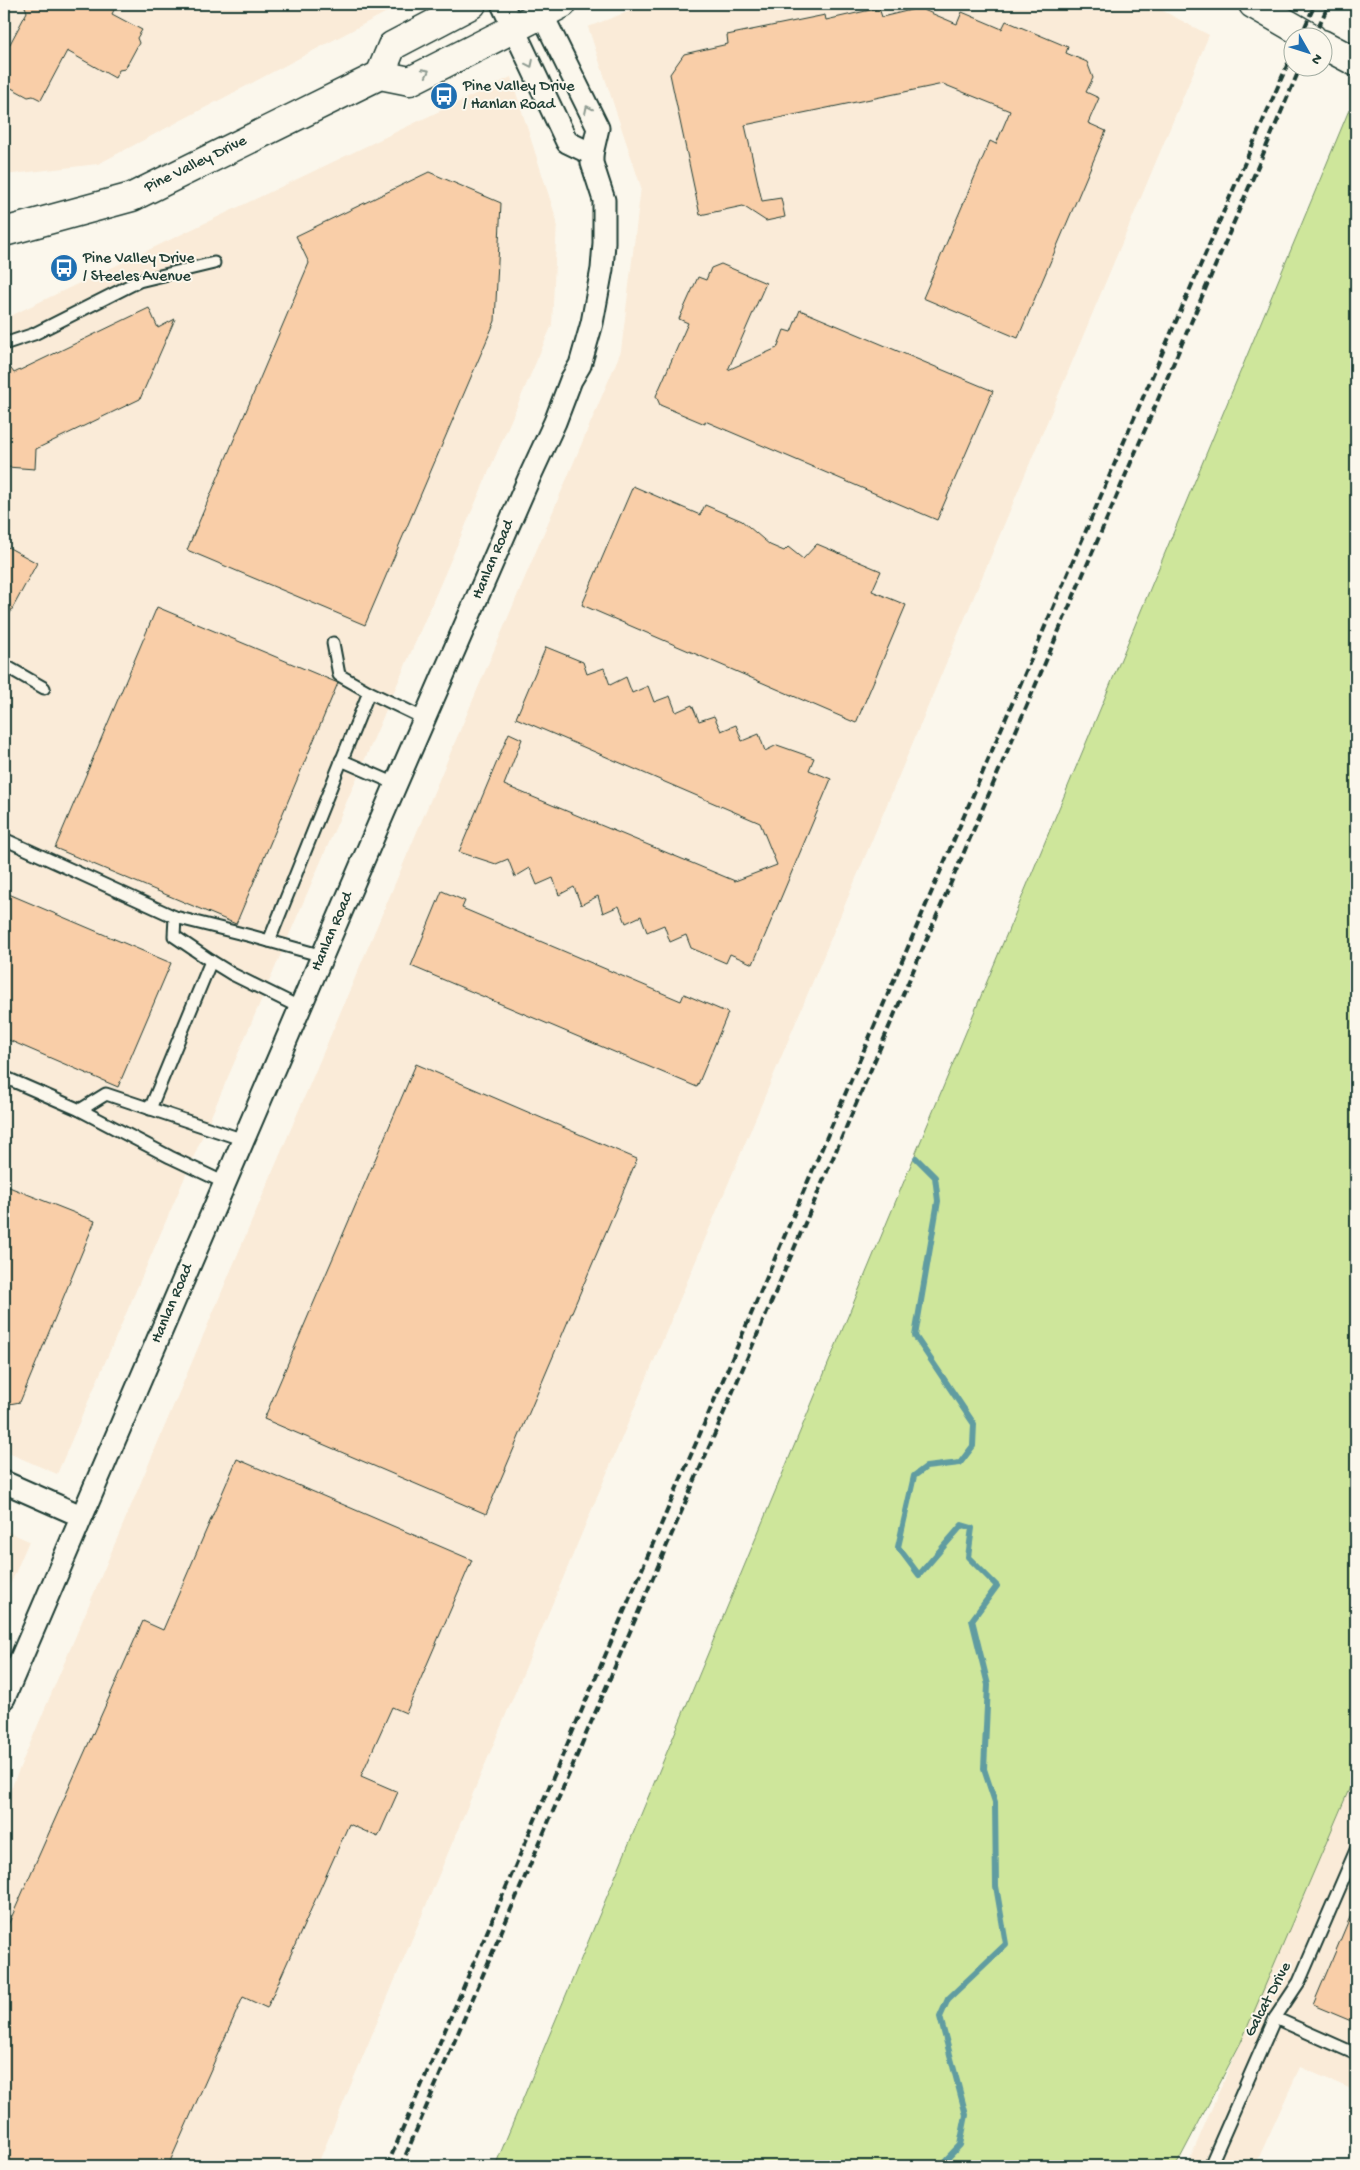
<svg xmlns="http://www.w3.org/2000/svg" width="1360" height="2170" font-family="'Gochi Hand',sans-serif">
<rect width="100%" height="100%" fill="#fbf7ec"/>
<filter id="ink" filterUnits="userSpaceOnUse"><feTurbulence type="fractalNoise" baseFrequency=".02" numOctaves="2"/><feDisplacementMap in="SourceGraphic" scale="10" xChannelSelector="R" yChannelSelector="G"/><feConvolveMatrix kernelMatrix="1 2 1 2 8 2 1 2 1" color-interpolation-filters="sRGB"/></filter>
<g filter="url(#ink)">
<g fill="#faebd8">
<polygon points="4,4 402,4 98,164 4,175"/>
<polygon points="648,4 1150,4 1209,35 317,2166 4,2166 4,1805 621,351 641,187 588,27"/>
<polygon points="511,77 557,221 552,325 57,1474 4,1451 4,319"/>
<polygon points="4,1530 29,1541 4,1599"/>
<polygon points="1356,1773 1356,2091 1300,2067 1255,2166 1187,2166"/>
</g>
<polygon fill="#cee69b" stroke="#769268" points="1349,110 1356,114 1356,1773 1241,2042 1176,2166 495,2166"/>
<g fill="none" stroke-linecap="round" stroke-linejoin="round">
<polyline stroke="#609ca1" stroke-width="6" points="916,1158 935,1177 938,1201 915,1336 974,1424 973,1446 960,1463 926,1467 914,1476 898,1547 919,1575 962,1525 972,1528 968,1557 997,1586 972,1620 988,1685 984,1769 995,1802 996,1886 1006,1944 948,1999 940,2017 966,2115 960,2145 940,2166"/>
</g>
<g fill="#f9cea8" stroke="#1f3d34">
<polygon points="24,4 117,4 112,14 142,30 137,38 139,43 125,69 119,70 115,78 67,51 41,100 33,96 28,97 4,84 4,55 27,12"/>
<polygon points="879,8 882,17 919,8 957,24 962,12 1002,29 1006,21 1068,47 1066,53 1087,62 1093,78 1086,92 1099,98 1088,123 1106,131 1018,338 923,298 990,141 996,144 1010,111 943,84 745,125 762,201 781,198 785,217 766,221 743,206 700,215 670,74 684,54 728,44 727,35 825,15 826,20"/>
<polygon points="429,172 501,203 495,321 365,625 187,550 309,263 296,236"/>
<polygon points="721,264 766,283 728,370 777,348 784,330 791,332 800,310 993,391 937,520 705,421 705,424 660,405 656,396 688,323 679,319 698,277 706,280 711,268"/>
<polygon points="149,308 158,328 175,319 140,399 36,449 35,469 7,467 7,447 4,447 4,359 14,373"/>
<polygon points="633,486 700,515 705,505 742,521 770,545 784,551 788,547 803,559 817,544 881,571 872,591 906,605 856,723 582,605"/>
<polygon points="4,545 37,563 4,624"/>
<polygon points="157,607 338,683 236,924 55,848"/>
<polygon points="546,647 583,662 587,674 604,668 610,685 626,677 632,693 648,686 654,702 670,696 676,712 692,705 699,721 714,716 721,731 736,725 742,741 759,734 765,751 777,745 814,758 809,770 831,779 753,964 730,954 726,963 691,948 686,935 670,942 664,925 647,932 641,916 626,923 619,906 603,913 598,896 581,905 574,887 559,895 553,878 537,885 530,868 515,877 508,859 496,864 459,852 509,733 522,739 504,785 735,881 777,865 760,823 516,718"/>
<polygon points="442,891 465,901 462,908 681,1001 684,994 728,1013 697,1087 411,966"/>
<polygon points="4,892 171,963 118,1087 4,1038"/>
<polygon points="416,1064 637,1159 486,1514 264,1419"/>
<polygon points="4,1185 95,1221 20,1402 4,1405"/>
<polygon points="237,1459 472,1560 406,1713 392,1707 361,1776 398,1792 378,1837 349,1824 267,2008 243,1997 168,2166 4,2166 4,1934 143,1621 163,1630"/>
<polygon points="1356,1903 1356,2023 1313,2005"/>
</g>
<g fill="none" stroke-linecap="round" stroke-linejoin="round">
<g stroke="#1f3d34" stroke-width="15">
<g id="lane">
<polyline points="4,344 34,334 139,281 214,263"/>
<polyline points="333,643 339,675 369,692"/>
<polyline points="4,665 44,688"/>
<polyline points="341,760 396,784"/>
<polyline points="4,839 175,917 251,936 323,956"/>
<polyline points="175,917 174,936 211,961"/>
<polyline points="269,941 369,692 425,719"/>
<polyline points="4,1077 80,1110 170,1157 225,1183"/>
<polyline points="150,1109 211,961 232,974 301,1008"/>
<polyline points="80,1110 106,1094 244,1140"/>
<polyline points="1275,2018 1356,2054"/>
<polyline points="1210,2166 1275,2018 1299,1982 1356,1850"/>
</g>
</g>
<g stroke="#1f3d34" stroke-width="25">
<g id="street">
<polyline points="502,4 567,142 592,154"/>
<polyline points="4,1482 81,1516"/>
<polyline points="4,1698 396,784 530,476 555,422 571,380 580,365 592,323 602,269 604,243 604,200 592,163 592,154 598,128 537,4"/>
</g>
</g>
<g stroke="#1f3d34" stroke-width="31">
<g id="secondary">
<polyline points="1253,4 1312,38"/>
<polyline points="1322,44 1356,62"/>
<polyline points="380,75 392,46 472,4"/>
<polyline points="4,232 132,197 380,75 410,81 562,4"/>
</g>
</g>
<use href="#lane" stroke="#fbf7ec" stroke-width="11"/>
<use href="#street" stroke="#fbf7ec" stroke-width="21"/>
<use href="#secondary" stroke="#fbf7ec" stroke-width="28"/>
<g stroke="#1f3d34" stroke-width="4" stroke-dasharray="8 4" stroke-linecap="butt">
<polyline points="1300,38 1315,4"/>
<polyline points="1313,38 1329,4"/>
<polyline points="387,2166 1138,409 1292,54"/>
<polyline points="401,2166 1300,68"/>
</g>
</g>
<defs><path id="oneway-chevron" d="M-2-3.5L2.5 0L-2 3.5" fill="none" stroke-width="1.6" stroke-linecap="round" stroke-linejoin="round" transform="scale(1.25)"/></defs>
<g stroke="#8d9a90">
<use href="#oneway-chevron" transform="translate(530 64) rotate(64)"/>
<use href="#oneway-chevron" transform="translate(426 72) rotate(-27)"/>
<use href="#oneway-chevron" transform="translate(588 109) rotate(-116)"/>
</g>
</g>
<defs>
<g id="bus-disc" transform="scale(1.4375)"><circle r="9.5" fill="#1f6fb2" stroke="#fbf7ec"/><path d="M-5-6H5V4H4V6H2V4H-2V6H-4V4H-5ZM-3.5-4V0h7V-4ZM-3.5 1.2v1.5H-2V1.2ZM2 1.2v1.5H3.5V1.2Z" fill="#fff"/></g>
</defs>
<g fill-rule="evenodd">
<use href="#bus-disc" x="444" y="96"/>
<use href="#bus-disc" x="64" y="268"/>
</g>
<g text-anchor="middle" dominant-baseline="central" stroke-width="4" stroke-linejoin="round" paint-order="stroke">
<g font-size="16" fill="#1f3d34" stroke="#fbf7ec" text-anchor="start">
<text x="463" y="87">Pine Valley Drive<tspan x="463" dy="18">/ Hanlan Road</tspan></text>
<text x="83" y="259">Pine Valley Drive<tspan x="83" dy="18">/ Steeles Avenue</tspan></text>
</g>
<g font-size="16" fill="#1f3d34" stroke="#fbf7ec">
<text transform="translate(196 165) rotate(-26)">Pine Valley Drive</text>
<text transform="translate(494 560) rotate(-67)">Hanlan Road</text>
<text transform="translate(333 932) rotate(-67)">Hanlan Road</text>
<text transform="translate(173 1304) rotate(-67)">Hanlan Road</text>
<text transform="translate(1269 2000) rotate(-62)">Galcat Drive</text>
</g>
</g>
<rect width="1360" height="2170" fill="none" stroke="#fbf7ec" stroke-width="20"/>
<rect x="10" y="10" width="1340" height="2150" fill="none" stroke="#1f3d34" stroke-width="2" filter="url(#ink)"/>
<g transform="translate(1308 52) rotate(129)"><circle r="24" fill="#fbf7ec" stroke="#a3ada2"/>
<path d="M0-4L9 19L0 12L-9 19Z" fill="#1f6fb2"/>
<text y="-8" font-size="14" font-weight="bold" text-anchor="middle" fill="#1f3d34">N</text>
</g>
</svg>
